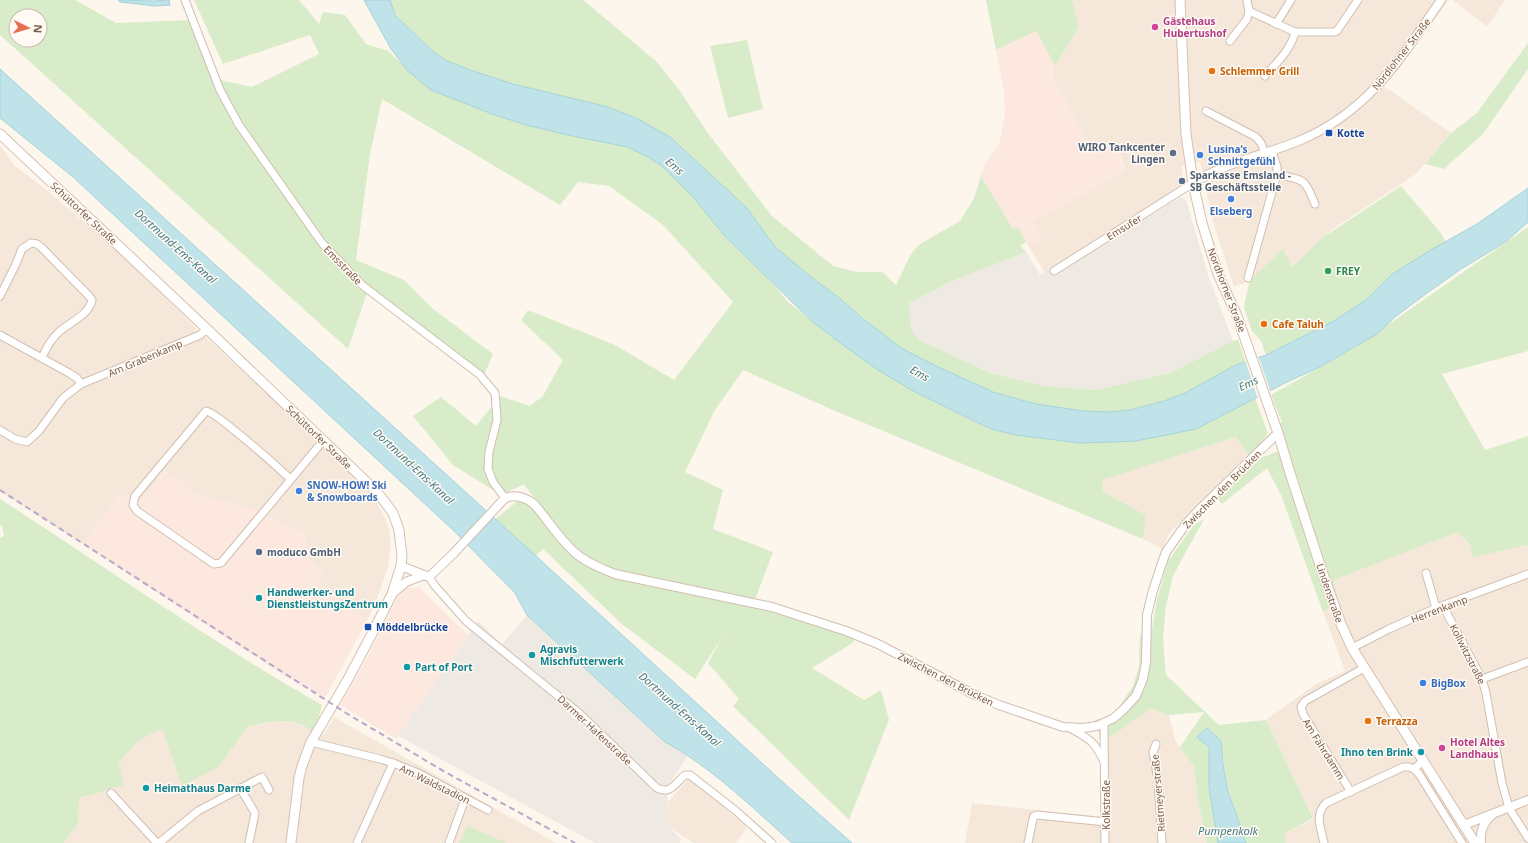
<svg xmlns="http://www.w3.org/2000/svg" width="1528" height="843" font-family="'Noto Sans',sans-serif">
<rect width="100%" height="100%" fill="#fdf6ec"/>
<g fill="#f5e8da">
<polygon points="1072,0 1449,0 1402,64 1384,86 1451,133 1416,174 1333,229 1292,267 1283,250 1250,280 1234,287 1214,225 1200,162 1181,166 1184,185 1131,220 1045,273 1026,242 1034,243 1033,220 1126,171 1119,154 1109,146 1092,153 1053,77 1055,66 1079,27"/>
<polygon points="1453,0 1505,0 1487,27"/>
<polygon points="0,145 14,165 44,188 118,251 199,331 381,499 377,504 384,516 390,532 390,549 388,567 379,593 367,621 317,582 324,573 309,560 305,534 256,511 196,494 164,470 138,506 120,494 83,544 0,491"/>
<polygon points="1236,437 1250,457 1170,532 1162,549 1143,539 1146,515 1103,492 1101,480"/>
<polygon points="1458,532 1470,544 1473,556 1528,545 1528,843 1286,843 1284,834 1314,819 1266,720 1316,684 1345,671 1323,612 1338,600 1334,580"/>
<polygon points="1152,708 1169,715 1175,740 1194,767 1198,800 1207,843 965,843 972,803 1103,817 1101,738"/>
<polygon points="334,717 556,843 64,843 78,824 79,798 123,785 119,763 138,741 162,729 182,786 219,767 247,727 282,721 297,722 302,726 324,735"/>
<polygon points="688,779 697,784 747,827 736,843 694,843 670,828 666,819 668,802"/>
</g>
<g fill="#fde8e0">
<polygon points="1036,31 1055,66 1053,77 1092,153 1109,146 1115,149 1120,156 1120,160 1126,171 1033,220 1042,238 1034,243 1026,242 1018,227 1013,229 981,176 985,163 999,145 1005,115 1004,93 996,50"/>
<polygon points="164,470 196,494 256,511 305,534 309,560 324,573 317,582 367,621 325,698 285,676 226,638 83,544 120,494 138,506"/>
<polygon points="406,587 420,588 468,635 396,739 340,705 357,677 377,639 398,596"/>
</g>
<g fill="#efe9e4">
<polygon points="1181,197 1186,200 1208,275 1233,341 1170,373 1096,390 1044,386 990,373 919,340 911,330 909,303 952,281 1026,252 1040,275 1053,268 1056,274"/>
<polygon points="527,615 665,742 678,749 687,757 666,789 668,802 666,819 670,828 681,839 680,843 595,843 398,736 478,621 502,644"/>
</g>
<g fill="#d8ecc9" fill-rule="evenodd">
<path d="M0,0H75L116,23L191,20L216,79L252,87L319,54L310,35L223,64L194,0H299L319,24L323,12L345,15L366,44L388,51L431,90L492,114L526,125L568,135L628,147L648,157L662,166L693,197L724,235L769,279L788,302L839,342L915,392L970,419L1016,435L1053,440L1079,443L1136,441L1196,429L1255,398L1268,433L1250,457L1236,437L1102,480L1103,492L1146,515L1143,539L833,410L743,370L715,410L685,472L723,490L713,529L773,552L756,597L748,605L852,637L854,642L812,668L864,700L881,690L889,720L849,820L733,706L739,699L708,663L724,634L695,679L623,625L543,549L536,556L495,519L519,500L531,506L556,527L524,484L501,495L453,465L413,416L441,397L476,426L500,396L530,406L543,396L563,360L521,320L528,310L615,345L674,380L733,302L663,225L609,186L578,182L560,205L382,99L370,154L356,260L404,280L432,308L493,354L484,375L368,290L348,349L0,35ZM16,16H40V40H16Z"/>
<polygon points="390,0 583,0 657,62 680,91 707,132 772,216 833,266 857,272 882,272 896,285 911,254 920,244 960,221 974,198 981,176 1013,229 1018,227 1026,242 1020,246 1026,252 952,281 909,303 911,330 919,340 990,373 1044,386 1096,390 1170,373 1233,341 1238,340 1246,362 1236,365 1185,393 1164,401 1130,410 1109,412 1083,411 1036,404 993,392 934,365 901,348 876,329 843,301 811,277 775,247 747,208 670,137 608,107 513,84 470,70 444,60 430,49 395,14"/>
<polygon points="986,0 1072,0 1079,27 1055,66 1036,31 996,50"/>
<polygon points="747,40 763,109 728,118 710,46"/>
<polygon points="1528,43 1528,69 1483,134 1444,169 1425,164 1451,133 1477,113"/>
<polygon points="1401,186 1441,233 1446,242 1391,275 1366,300 1332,322 1266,355 1261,341 1252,331 1244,308 1245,301 1250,280 1283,249 1292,267 1322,238"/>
<polygon points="1528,227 1528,351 1442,374 1485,450 1528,436 1528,545 1473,557 1470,544 1458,532 1334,580 1338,600 1323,612 1281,495 1267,468 1222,504 1217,499 1260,458 1282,450 1275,428 1282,422 1271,395 1356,347"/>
<path d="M0,499C107,568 211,642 322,705L315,732C310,730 299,723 295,722C280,719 262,724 247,727L219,767L182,786L162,729L138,741L119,763L124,785L79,798L78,824L64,843H0V538L4,536L2,526L0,525Z"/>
<path d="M1204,519L1173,576L1166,606L1163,638L1166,675L1219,725L1266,720L1313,818L1284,834L1286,843H1246C1233,807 1224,780 1221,741L1209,747V787L1218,843H1207L1198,800L1194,767L1180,747L1204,712L1169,715L1151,708L1115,734L1101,738L1094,720L1109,717L1120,706L1133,686L1139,667L1140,635H1151L1157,599L1168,561L1194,525Z"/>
<polygon points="467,826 507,843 459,843"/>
</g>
<g fill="#bfe3e8" stroke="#a5d3da">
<polygon points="118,0 153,1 169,0 170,5 155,6 120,2"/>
<polygon points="364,0 390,0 395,15 430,49 445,60 470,70 513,84 608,107 638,119 670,137 747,208 775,247 811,277 843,301 861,317 901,348 934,365 993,392 1036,404 1083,411 1109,412 1130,410 1164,401 1185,393 1236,365 1266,355 1332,322 1366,300 1391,275 1429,251 1477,224 1528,188 1528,222 1507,241 1461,269 1423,296 1395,317 1377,334 1320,367 1287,382 1196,429 1136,441 1112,442 1079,443 1016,435 991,429 915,392 878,370 839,342 813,322 791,301 724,235 693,197 662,166 648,157 628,147 568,135 526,125 492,114 431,90 408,71 391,49"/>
<path d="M0,69L536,556L786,785L852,843H792C753,808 711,767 665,742L527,615L515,593L454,531L73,177L0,118Z"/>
<polygon points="1207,728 1221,741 1223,765 1228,791 1246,843 1218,843 1209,787 1209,747 1197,737"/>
</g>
<polygon fill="#fdf6ec" points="1258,356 1271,393 1258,399 1245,360"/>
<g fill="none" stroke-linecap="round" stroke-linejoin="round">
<g stroke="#d1beb0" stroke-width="9">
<g id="minor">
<polyline points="185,0 220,90 239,125 322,243 362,285 480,375 495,393 497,420 489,452 488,469 493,482 505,498"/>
<polyline points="1247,0 1249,11 1295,32 1334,32 1337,31 1358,0"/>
<polyline points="1276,24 1291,0"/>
<polyline points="1230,41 1247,19 1249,11"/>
<path d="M1265,76C1276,63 1291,50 1295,32"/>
<polyline points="1206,111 1256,137 1261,143 1265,153"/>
<path d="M1277,174C1305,181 1304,177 1315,204"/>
<polyline points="1054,271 1193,183"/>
<polyline points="1248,278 1277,174 1277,167 1272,151"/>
<path d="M0,296L16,264L22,249L31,243L37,244L42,248L89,296L92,300C89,315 70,322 59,332C51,339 46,348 42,358"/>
<polyline points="0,335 69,373 77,378 81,384"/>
<polyline points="0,430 15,439 27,442 39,431 63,398 81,384 200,335 207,329"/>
<path d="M290,479C280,469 216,412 206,411L135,496L133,505L137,511L211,562L214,564L221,563L323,441"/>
<polyline points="1426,573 1436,608"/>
<path d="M429,577L435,586L466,621L579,713L657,788C671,795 675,783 685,775H690L735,810L772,843"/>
<polyline points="1443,606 1482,679 1486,693 1502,783 1509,808 1528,838"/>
<polyline points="1352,648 1389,629 1436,608 1528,574"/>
<polyline points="1482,679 1528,662"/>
<polyline points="1104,723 1105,843"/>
<path d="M1070,728C1089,739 1095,741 1104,762"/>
<polyline points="311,742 380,759 393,763 418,773 488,810"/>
<polyline points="1156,744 1153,752 1158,780 1162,843"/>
<polyline points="1423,761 1414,769 1419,774 1462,843"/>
<polyline points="240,788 255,813 249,843"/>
<polyline points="1351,792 1303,714 1301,707 1305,701 1364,668"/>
<polyline points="111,793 157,843"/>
<polyline points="159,843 198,811 262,777 269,790"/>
<polyline points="357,843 393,763"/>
<polyline points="449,843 465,799"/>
<polyline points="1028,843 1033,819 1034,816 1037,815 1106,822"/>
<path d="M1324,843C1321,828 1314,815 1326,803L1403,767H1409L1414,769"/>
</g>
</g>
<g stroke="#d1beb0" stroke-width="10">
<g id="tertiary">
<path d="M1193,183C1226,162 1265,155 1301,140C1369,111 1401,58 1441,0"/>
<path d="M401,566L429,577L453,554L505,498C516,494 525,497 534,504C549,521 561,542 579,556C590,564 602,569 615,574L772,607L846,631L878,644L975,695L999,705L1063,727L1083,728L1097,726L1114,718L1124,709L1136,696L1143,679L1146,662L1147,615L1152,594L1159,572L1166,552L1186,524L1200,509L1278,433"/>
<polyline points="392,594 406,582 424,575"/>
<polyline points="1464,825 1528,800"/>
<path d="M1481,843C1480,831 1483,823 1492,815"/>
</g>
</g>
<g stroke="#d6c0b0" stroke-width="11">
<g id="secondary">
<polyline points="1180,0 1186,134 1193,183 1202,223 1218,274 1237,316 1278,433 1290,473 1322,571 1341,624 1352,648 1475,843"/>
<polyline points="0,134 207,329 378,493 393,513 399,530 402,556 401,566 392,594 374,630 347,681 311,742 302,766 299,778 291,843"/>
</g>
</g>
<use href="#minor" stroke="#fff" stroke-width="7"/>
<use href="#tertiary" stroke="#fff" stroke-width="8"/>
<use href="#secondary" stroke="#fff" stroke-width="9"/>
<polyline stroke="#b9a8c9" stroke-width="2" stroke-dasharray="6 4" stroke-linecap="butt" points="0,490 346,713 445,772 575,843"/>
</g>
<g fill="#d1479c" stroke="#fffaf3" stroke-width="1.5">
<circle cx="1155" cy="27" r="4"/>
<circle cx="1442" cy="748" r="4"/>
</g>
<g fill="#e8710a" stroke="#fffaf3" stroke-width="1.5">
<circle cx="1212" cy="71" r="4"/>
<circle cx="1264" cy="324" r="4"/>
<circle cx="1368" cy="721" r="4"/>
</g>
<g fill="#1a4fb4" stroke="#fffaf3" stroke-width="1.5">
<rect x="1325" y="129" width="8" height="8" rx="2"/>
<rect x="364" y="623" width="8" height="8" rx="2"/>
</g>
<g fill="#5c6f8a" stroke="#fffaf3" stroke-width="1.5">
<circle cx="1173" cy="153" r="4"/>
<circle cx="1182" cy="181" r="4"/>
<circle cx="259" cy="552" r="4"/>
</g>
<g fill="#3f7fe0" stroke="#fffaf3" stroke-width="1.5">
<circle cx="1200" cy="155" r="4"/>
<circle cx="1231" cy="199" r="4"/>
<circle cx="299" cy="491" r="4"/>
<circle cx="1423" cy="683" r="4"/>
</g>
<circle fill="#2e9e5b" stroke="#fffaf3" stroke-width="1.5" cx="1328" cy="271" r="4"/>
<g fill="#0f9aa8" stroke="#fffaf3" stroke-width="1.5">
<circle cx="259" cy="598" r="4"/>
<circle cx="532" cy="655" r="4"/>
<circle cx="407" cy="667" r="4"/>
<circle cx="1421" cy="752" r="4"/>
<circle cx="146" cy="788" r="4"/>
</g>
<g text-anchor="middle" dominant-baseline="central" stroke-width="3" stroke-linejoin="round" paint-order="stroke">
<g font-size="10" font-weight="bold" fill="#b23c85" stroke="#fffaf3" text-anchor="start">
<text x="1163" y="21">Gästehaus<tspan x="1163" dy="12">Hubertushof</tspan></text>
<text x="1450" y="742">Hotel Altes<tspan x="1450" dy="12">Landhaus</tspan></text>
</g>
<g font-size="10" fill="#7a5c4d" stroke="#fffaf3">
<text transform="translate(1401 54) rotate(-52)">Nordlohner Straße</text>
<text transform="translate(84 213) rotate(43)">Schüttorfer Straße</text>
<text transform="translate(1124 227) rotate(-32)">Emsufer</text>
<text transform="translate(343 265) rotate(46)">Emsstraße</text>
<text transform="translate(1227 290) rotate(69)">Nordhorner Straße</text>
<text transform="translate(145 358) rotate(-23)">Am Grabenkamp</text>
<text transform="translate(319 437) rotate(44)">Schüttorfer Straße</text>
<text transform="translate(1222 489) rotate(-45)">Zwischen den Brücken</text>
<text transform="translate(1330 593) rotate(71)">Lindenstraße</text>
<text transform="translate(1439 609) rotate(-21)">Herrenkamp</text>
<text transform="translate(1468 654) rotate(63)">Kollwitzstraße</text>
<text transform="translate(946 679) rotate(27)">Zwischen den Brücken</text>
<text transform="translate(595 730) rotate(43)">Darmer Hafenstraße</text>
<text transform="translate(1324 749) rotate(58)">Am Fährdamm</text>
<text transform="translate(435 784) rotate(26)">Am Waldstadion</text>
<text transform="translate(1158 793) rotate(-95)">Rietmeyerstraße</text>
<text transform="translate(1106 805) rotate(-90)">Kolkstraße</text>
</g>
<g font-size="10" font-weight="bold" fill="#c56008" stroke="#fffaf3" text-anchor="start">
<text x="1220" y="71">Schlemmer Grill</text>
<text x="1272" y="324">Cafe Taluh</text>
<text x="1376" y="721">Terrazza</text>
</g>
<g font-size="10" font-weight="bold" fill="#164399" stroke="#fffaf3" text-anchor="start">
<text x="1337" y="133">Kotte</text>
<text x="376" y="627">Möddelbrücke</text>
</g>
<g font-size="10" font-weight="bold" fill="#4e5e75" stroke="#fffaf3" text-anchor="start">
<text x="1165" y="147" text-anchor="end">WIRO Tankcenter<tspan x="1165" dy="12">Lingen</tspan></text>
<text x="1190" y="175">Sparkasse Emsland -<tspan x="1190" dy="12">SB Geschäftsstelle</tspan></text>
<text x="267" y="552">moduco GmbH</text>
</g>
<g font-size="10" font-weight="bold" fill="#366cbe" stroke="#fffaf3" text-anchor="start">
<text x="1208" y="149">Lusina‘s<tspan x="1208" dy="12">Schnittgefühl</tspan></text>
<text x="1231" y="211" text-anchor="middle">Elseberg</text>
<text x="307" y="485">SNOW-HOW! Ski<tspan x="307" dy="12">&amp; Snowboards</tspan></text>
<text x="1431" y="683">BigBox</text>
</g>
<g font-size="10" font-weight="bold" fill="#27864d" stroke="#fffaf3" text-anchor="start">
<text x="1336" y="271">FREY</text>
</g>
<g font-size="10" font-weight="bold" fill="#0d838f" stroke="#fffaf3" text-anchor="start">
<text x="267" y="592">Handwerker- und<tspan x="267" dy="12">DienstleistungsZentrum</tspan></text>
<text x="540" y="649">Agravis<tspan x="540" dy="12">Mischfutterwerk</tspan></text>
<text x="415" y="667">Part of Port</text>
<text x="1413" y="752" text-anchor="end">Ihno ten Brink</text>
<text x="154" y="788">Heimathaus Darme</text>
</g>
<g font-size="11" font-style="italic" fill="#437c86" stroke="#fffaf3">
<text transform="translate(675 166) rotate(41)">Ems</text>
<text transform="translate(176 246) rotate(42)">Dortmund-Ems-Kanal</text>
<text transform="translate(920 373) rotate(30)">Ems</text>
<text transform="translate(1248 383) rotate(-25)">Ems</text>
<text transform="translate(414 466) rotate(43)">Dortmund-Ems-Kanal</text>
<text transform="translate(680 709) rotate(42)">Dortmund-Ems-Kanal</text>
<text x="1228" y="830">Pumpenkolk</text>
</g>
</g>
<g transform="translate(28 28) rotate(95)"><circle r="19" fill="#fffaf3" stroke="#cabbb1"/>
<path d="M0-3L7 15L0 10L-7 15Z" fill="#e76f51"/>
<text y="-6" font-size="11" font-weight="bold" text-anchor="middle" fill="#7a5c4d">N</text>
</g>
</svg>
